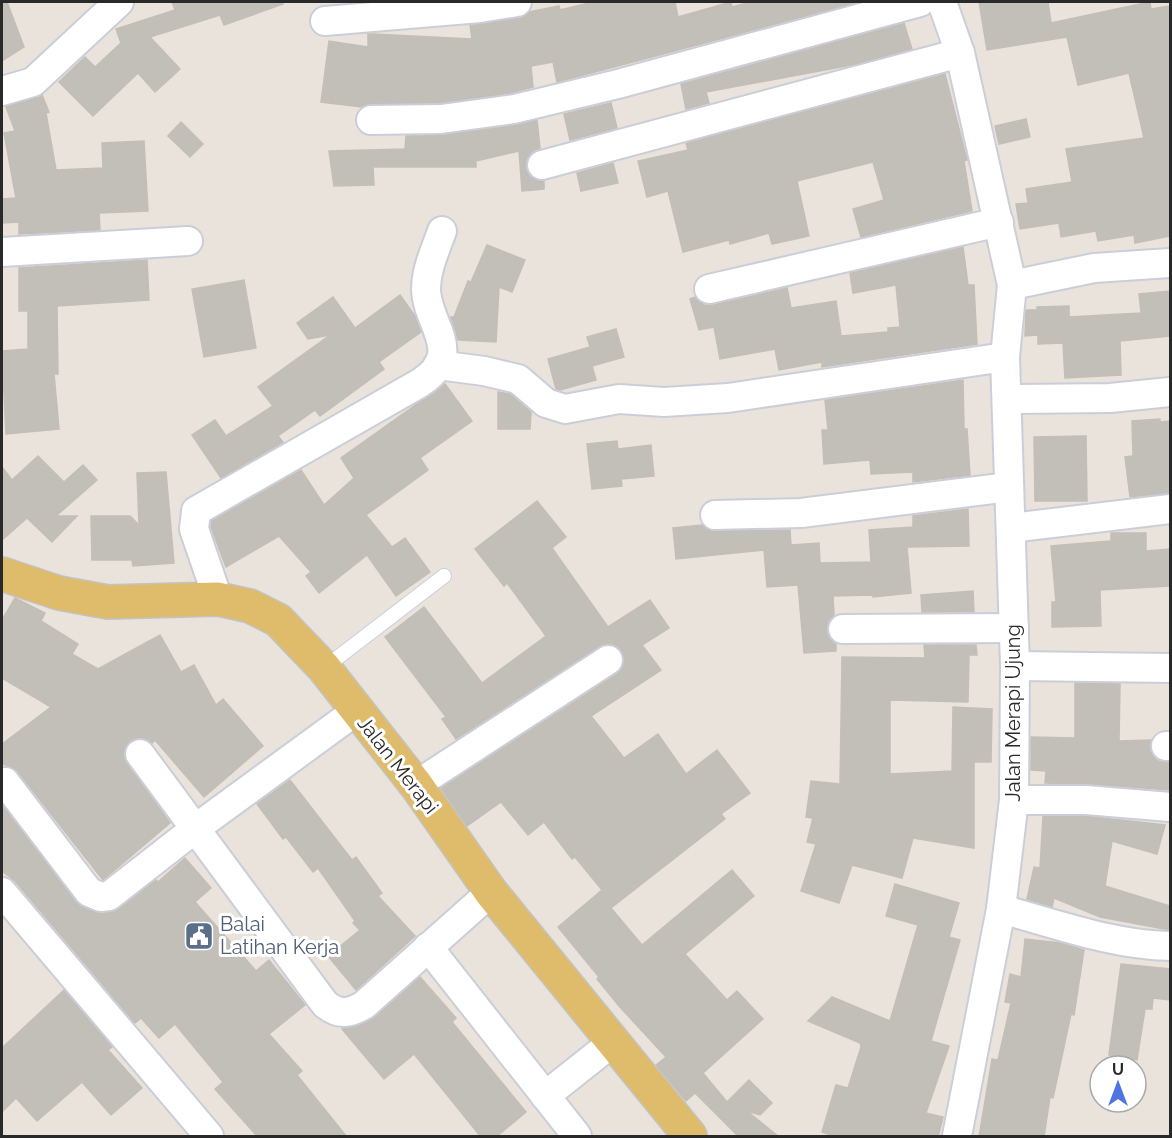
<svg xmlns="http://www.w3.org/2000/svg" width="1172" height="1138" font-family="Raleway,sans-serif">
<rect width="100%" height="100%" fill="#e9e3dc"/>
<g fill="#c2beb8" stroke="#c4beb6" stroke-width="1.5">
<polygon points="2,2 7,2 24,47 2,61"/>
<polygon points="172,2 282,2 283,4 224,25 220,15 150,37 180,69 155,92 138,73 93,116 59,82 85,57 95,67 121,43 116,29 175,10"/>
<polygon points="593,2 675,2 678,17 731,2 732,7 751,2 859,2 557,82 553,62 531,66 533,87 511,93 440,103 371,104 362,107 321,102 329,41 368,47 368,34 373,34 472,39 470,25 520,18 529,12 559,6 560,10"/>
<polygon points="979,2 1048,2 1051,23 1150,2 1151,9 1170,6 1170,236 1135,243 1134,235 1098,241 1096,231 1061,237 1059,223 1020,229 1016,204 1028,203 1026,189 1072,182 1066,149 1144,138 1129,73 1078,85 1067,37 987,50"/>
<polygon points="904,23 912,49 857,64 706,92 709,103 686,109 681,84"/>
<polygon points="945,74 967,160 964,161 972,211 861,237 853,209 884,200 873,162 797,181 809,236 772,244 769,233 730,244 729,240 683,252 668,191 647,197 638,161 688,150 686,143"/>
<polygon points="42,95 49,112 46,113 56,170 103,168 102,143 144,141 148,211 99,213 100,230 19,234 19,222 2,223 2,199 16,198 4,133 15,131 6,107"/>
<polygon points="611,103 617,128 570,140 564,114"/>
<polygon points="1026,119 1030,137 999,144 995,126"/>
<polygon points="537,120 540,148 530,154 526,169 531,177 544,181 544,189 522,191 519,151 476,161 476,167 373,167 374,185 334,186 329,151 405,149 406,136 443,135"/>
<polygon points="181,122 203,144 190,157 168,136"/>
<polygon points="613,163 618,183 581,191 577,173"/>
<polygon points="487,245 525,260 512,292 499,287 496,342 458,340 451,317 454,317 468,281 471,282"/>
<polygon points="963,247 968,285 974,285 977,344 822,367 822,362 779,370 775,349 720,359 714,327 699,330 690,299 695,297 704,305 713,305 787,288 791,308 836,301 841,336 888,332 888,328 900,327 896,285 853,293 850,273"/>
<polygon points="147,260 149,300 57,306 58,374 54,374 59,429 6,434 2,351 28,349 28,311 19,311 19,268"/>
<polygon points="244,280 256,348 204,357 192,289"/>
<polygon points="1170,291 1170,336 1120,341 1121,375 1065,378 1063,343 1038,344 1038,335 1025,336 1026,310 1037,310 1037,307 1069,306 1069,317 1141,313 1139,294"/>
<polygon points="400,295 415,316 421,332 379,362 384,369 320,416 315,410 278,436 283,442 221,478 192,435 215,420 226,436 273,406 258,387 330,335 308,339 297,323 333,297 355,328"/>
<polygon points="616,329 624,357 592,366 596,380 560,390 556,389 548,359 590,347 587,337"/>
<polygon points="963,380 964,429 967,429 970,475 913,482 913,472 871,474 870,460 824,464 822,430 828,430 825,400"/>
<polygon points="445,384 472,421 420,458 428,470 366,515 392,547 405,538 430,572 396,596 367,555 319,593 306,576 311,572 279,536 226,567 211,527 211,521 301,470 324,505 354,478 341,458"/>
<polygon points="498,392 510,394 531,412 530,429 498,429"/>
<polygon points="1160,419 1160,422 1170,421 1170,493 1130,497 1125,457 1133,456 1132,421"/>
<polygon points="1086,436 1087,501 1035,501 1034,437"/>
<polygon points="617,441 618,449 651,445 654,476 621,479 622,486 592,489 587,444"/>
<polygon points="38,456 64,482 83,465 97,480 56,516 77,516 52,542 27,518 2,540 2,467 12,480"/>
<polygon points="166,472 174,563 133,566 132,560 92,560 91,516 130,516 139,525 137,473"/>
<polygon points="537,501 566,537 552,548 608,627 650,600 669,628 642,645 661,670 591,716 624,758 658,734 686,774 717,750 750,793 721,814 725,819 611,908 642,945 732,870 754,896 685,954 727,1000 737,991 763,1019 703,1073 727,1102 749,1080 772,1103 760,1115 747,1111 779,1137 739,1137 695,1093 686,1101 656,1065 666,1057 619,1006 597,979 599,977 558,927 602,890 575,857 572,859 544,822 528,835 501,802 467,826 441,788 617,674 623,667 624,659 616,646 608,644 600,646 456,739 442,719 446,717 385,637 424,607 482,683 546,636 507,583 504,586 475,549"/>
<polygon points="968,509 969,546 907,547 911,593 873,597 873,595 833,596 834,615 828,621 827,630 829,638 836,644 836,651 804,653 798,585 767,587 764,550 676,559 673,528 702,525 715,531 790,530 791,545 819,543 820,563 871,562 869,530 913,527 913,516"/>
<polygon points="1111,533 1146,533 1146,551 1170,549 1170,586 1100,590 1101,626 1052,627 1052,602 1056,602 1051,546 1111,541"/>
<polygon points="973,591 974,612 922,612 921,595"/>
<polygon points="15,598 45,613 41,621 78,644 72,654 98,669 160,635 181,672 194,665 216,705 223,699 263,746 204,797 155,740 152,743 139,738 130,741 125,748 126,762 170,823 103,880 18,772 2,763 2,744 51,707 2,678 2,620"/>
<polygon points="924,645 976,645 977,655 969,655 968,702 890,700 890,774 952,771 953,707 992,709 991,762 974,762 974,848 913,838 902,878 852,865 839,903 801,891 816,844 807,842 813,818 806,817 811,781 840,784 842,657 925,658"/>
<polygon points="1075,683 1120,684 1119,741 1151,740 1152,755 1158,761 1170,762 1170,790 1087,784 1045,783 1046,771 1031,770 1031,737 1075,738"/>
<polygon points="290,780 352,860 356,857 382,893 378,896 415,936 356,990 328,956 360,930 353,923 355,921 318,868 313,872 286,837 283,839 257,804"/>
<polygon points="2,805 76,902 95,912 111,912 119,909 156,880 158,882 185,858 211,888 195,902 256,971 269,960 305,1005 269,1034 302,1071 297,1075 347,1137 258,1137 215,1089 223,1082 175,1024 159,1038 141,1018 135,1023 15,881 2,871"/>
<polygon points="1043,816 1085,816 1165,825 1157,854 1112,841 1105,886 1170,906 1170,930 1100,917 1054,898 1052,907 1027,899 1034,867 1040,868"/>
<polygon points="895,884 959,903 949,937 960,940 931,1041 949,1046 926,1113 943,1117 938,1137 837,1137 822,1132 836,1085 848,1088 861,1047 860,1043 808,1021 832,997 890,1021 918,925 886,916"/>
<polygon points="1025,939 1060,943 1084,950 1074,1015 1071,1014 1053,1098 1050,1097 1044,1137 979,1137 992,1059 998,1060 1011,1003 1005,1002 1010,974 1021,977"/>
<polygon points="1121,964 1170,969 1170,1000 1153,998 1152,1009 1145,1009 1137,1060 1109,1055"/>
<polygon points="420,977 456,1018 452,1022 526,1112 496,1137 481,1137 414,1054 384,1079 342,1029 372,1019"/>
<polygon points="64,990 112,1047 108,1050 142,1088 111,1115 82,1082 37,1121 16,1098 2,1112 2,1048"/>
</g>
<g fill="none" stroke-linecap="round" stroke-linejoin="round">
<g stroke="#cbced9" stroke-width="16">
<polyline id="service" points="324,668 444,576"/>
</g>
<g stroke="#cbced9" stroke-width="32">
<g id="minor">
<polyline points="942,2 960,53 1012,285 1005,357 1015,666 1014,800 1001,909 957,1136"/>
<polyline points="325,21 480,8 517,2"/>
<polyline points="2,91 33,82 119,2"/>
<polyline points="371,120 441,119 514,109 618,84 920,2"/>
<polyline points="542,165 960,53"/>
<polyline points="2,252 188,241"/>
<polyline points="1012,285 1094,268 1170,263"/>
<polyline points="709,289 999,222"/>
<polyline points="438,365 484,371 518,379 546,403 565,409 619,399 664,402 728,398 1005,357"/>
<polyline points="1008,399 1110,398 1170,392"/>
<polyline points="715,515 801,513 1009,487"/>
<polyline points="1011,528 1170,509"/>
<path d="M218,599L194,529L196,511L420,383C466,353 427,325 426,290C426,269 435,251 442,231"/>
<polyline points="843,629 1014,628"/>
<polyline points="1015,666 1170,668"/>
<polyline points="1166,746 1170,746"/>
<path d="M140,754L325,1004C338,1015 349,1014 364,1005L491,892"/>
<polyline points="5,782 89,892 101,897 109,896 196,828 356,711"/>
<polyline points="416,785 608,660"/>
<polyline points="1014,800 1086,800 1170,807"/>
<polyline points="2,892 209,1136"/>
<path d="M1001,909C1056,924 1113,945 1170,946"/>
<polyline points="428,947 577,1136"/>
<polyline points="545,1096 613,1042"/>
</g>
</g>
<g stroke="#c3c3c3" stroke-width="36">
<polyline id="primary" points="2,574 59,593 108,602 218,599 250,606 278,620 324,668 416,785 491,892 690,1136"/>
</g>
<use href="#service" stroke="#fff" stroke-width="14"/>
<use href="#minor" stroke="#fff" stroke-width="28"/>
<use href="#primary" stroke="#dfbc6c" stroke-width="33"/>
</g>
<defs>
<g id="civic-square" transform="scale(1.5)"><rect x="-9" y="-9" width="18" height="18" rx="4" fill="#5c6f8a" stroke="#fff"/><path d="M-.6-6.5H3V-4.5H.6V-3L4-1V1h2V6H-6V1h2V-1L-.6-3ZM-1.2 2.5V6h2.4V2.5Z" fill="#fff"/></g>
</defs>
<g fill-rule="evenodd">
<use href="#civic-square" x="199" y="936"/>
</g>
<g text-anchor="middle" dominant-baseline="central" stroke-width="6" stroke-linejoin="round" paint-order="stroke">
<g font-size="20" fill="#292929" stroke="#fff">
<text transform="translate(1013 713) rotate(-90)">Jalan Merapi Ujung</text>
<text transform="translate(398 765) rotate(52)">Jalan Merapi</text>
</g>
<g font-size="20" fill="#4e5e75" stroke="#fff" text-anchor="start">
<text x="220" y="924">Balai<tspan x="220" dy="23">Latihan Kerja</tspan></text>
</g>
</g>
<rect width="1172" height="1138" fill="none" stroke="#292929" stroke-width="6"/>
<g transform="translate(1118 1084)"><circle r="28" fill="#ffffff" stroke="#a9a9a9" stroke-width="1.5"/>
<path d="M0-4.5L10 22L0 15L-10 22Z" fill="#5075e3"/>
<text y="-9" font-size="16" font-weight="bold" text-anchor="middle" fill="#292929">U</text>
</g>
</svg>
